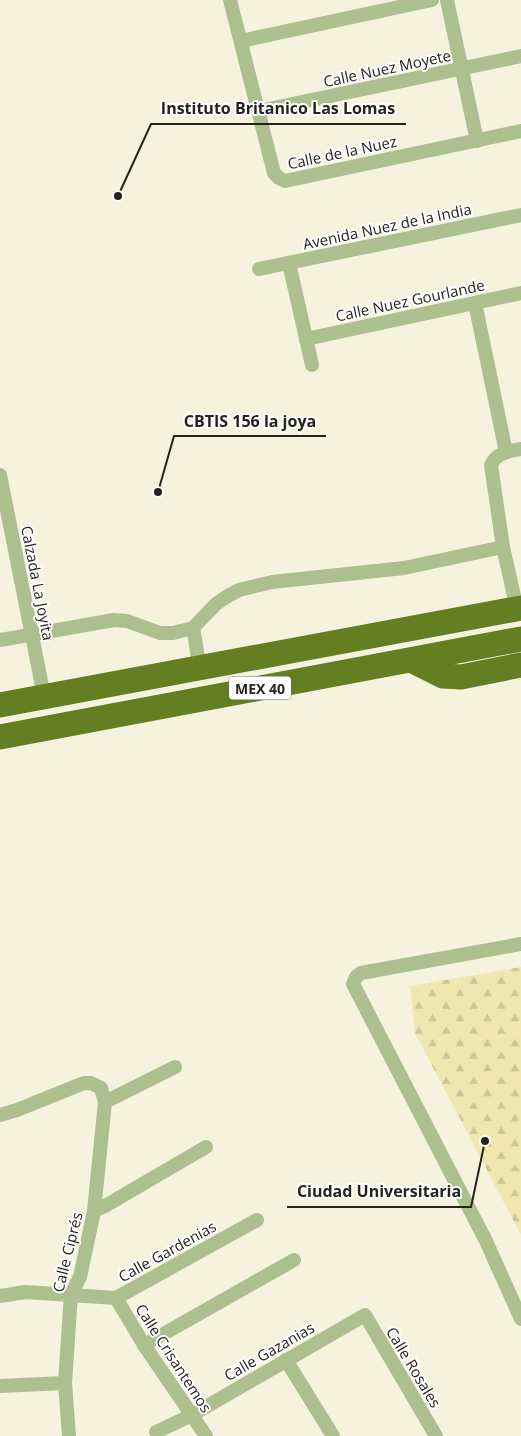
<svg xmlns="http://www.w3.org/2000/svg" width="521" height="1436" font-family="'Open Sans',sans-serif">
<defs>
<pattern id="forest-firs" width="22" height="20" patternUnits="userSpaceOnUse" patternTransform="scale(1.25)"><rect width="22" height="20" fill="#efe6b0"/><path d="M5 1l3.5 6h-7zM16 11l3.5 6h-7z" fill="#cdc597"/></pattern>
</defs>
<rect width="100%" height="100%" fill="#f5f2dd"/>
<polygon fill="url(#forest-firs)" points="521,967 521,1235 415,1033 410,986"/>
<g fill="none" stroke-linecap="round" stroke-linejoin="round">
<g stroke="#acbf8e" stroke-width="14">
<polyline points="230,0 274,173 279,178 285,181 521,131"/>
<polyline points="447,0 477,141"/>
<polyline points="241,41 432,0"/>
<polyline points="259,111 521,56"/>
<polyline points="289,263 312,365"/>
<polyline points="259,269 521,215"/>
<polyline points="475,303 506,452"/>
<polyline points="306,339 521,293"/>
<polyline points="0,475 44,696"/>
<path d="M517,609L503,547L491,465C496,453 509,451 521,449"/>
<polyline points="193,628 200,668"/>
<polyline points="0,640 114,620 127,621 160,633 173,633 193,628 216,604 226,597 239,590 272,582 404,568 503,547"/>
<polyline points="521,944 361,973 356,977 353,984 486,1241 521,1319"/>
<polyline points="105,1102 175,1067"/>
<polyline points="0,1115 17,1110 84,1083 91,1083 101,1088 105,1102 94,1211 80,1277 71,1294 65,1383 69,1436"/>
<polyline points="94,1211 105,1206 206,1147"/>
<polyline points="0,1296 25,1292 116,1298 257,1220"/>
<polyline points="116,1298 144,1345 206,1436"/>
<polyline points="144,1345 294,1260"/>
<polyline points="286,1360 333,1436"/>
<polyline points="0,1386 65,1383"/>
<polyline points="156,1432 190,1416 365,1315 436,1436"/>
</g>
<g stroke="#637f22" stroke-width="25">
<polyline points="411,660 443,676 461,677 521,665"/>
<polyline points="0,705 521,608"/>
<polyline points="0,737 521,639"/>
</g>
</g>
<g text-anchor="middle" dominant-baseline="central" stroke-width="4" stroke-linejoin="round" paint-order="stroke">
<rect fill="#fefefe" stroke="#666560" stroke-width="1" x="229" y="676.5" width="62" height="23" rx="4"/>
<g font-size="14" font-weight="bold" fill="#25241c">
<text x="260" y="688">MEX 40</text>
</g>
<g font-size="15" fill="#25241c" stroke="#fefefe">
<text transform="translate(387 68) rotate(-12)">Calle Nuez Moyete</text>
<text transform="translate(342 152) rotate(-12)">Calle de la Nuez</text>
<text transform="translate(387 226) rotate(-12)">Avenida Nuez de la India</text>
<text transform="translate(410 300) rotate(-12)">Calle Nuez Gourlande</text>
<text transform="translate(38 583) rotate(79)">Calzada La Joyita</text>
<text transform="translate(167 1251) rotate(-29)">Calle Gardenias</text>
<text transform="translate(67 1252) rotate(-76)">Calle Ciprés</text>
<text transform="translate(269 1351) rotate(-30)">Calle Gazanias</text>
<text transform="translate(174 1358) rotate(57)">Calle Crisantemos</text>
<text transform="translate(414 1367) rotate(59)">Calle Rosales</text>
</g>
</g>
<path fill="none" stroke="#25241c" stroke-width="2" d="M118 196L151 124H406M158 492L174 436H326M485 1141L471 1207H287"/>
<g fill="#25241c" stroke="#fefefe" stroke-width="2">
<circle cx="118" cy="196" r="5"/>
<circle cx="158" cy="492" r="5"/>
<circle cx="485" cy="1141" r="5"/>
</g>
<g font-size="16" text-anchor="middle" font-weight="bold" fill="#25241c" stroke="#fefefe" stroke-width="4" stroke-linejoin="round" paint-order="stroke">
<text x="278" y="114">Instituto Britanico Las Lomas</text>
<text x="250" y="427">CBTIS 156 la joya</text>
<text x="379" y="1197">Ciudad Universitaria</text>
</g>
</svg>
